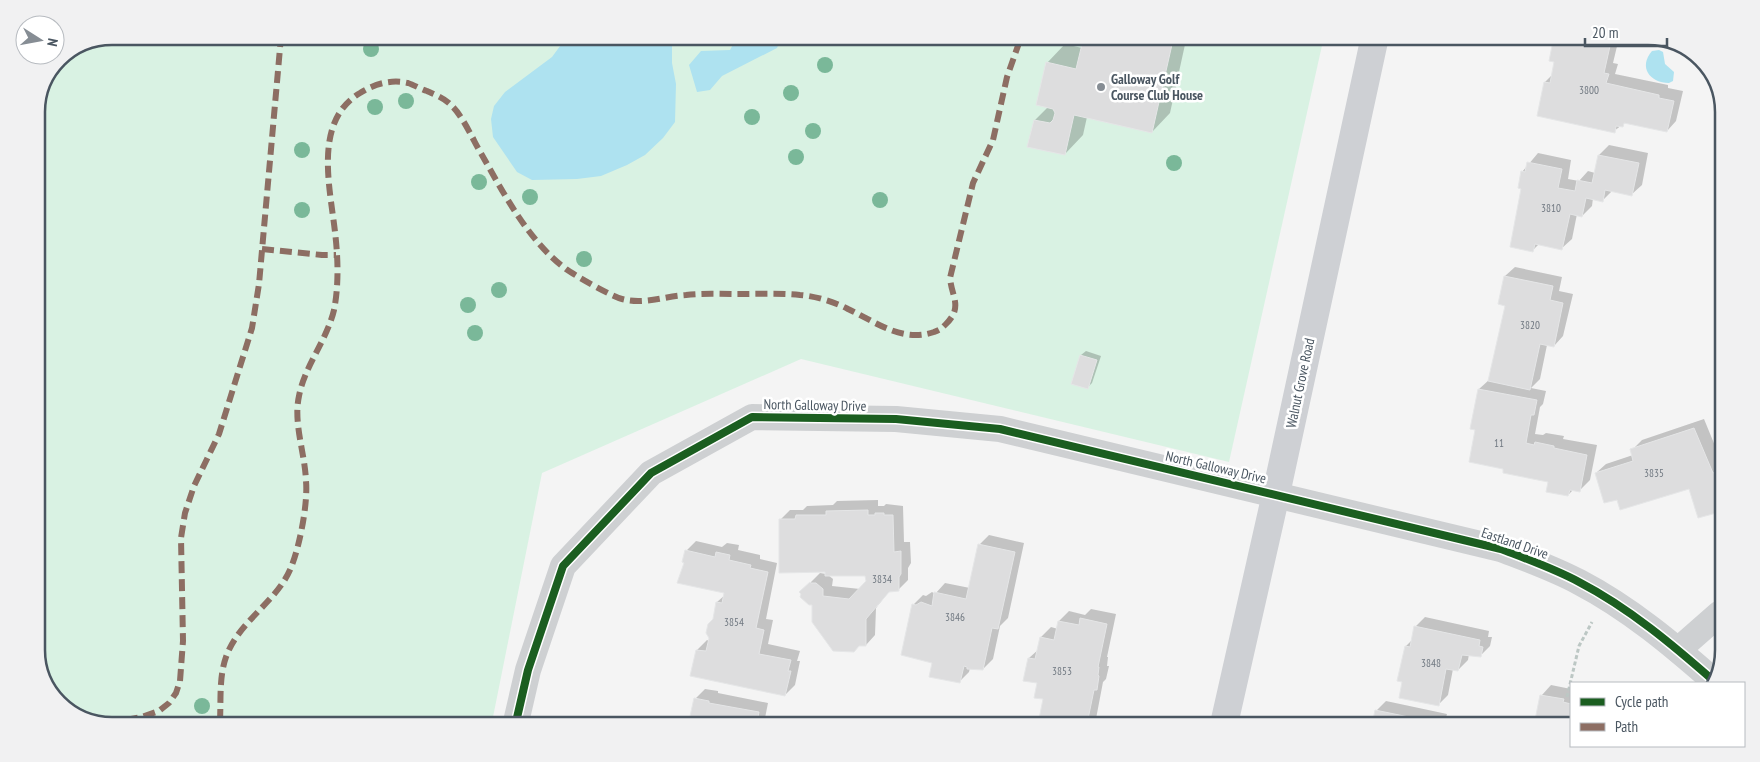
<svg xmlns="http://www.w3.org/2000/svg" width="1760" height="762" font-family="'PT Sans Narrow',sans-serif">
<rect width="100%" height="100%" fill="#f4f4f4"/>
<polygon fill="#d9f2e3" points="112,36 1323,41 1229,462 801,359 542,473 492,722 83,720 52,696 36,655 36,108 59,58"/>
<g fill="#aee2f0">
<polygon points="566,38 672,38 672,63 676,84 675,122 663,138 645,155 627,165 601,176 577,179 532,180 517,172 493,137 491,119 494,106 505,92 552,57"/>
<polygon points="736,39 781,39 777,48 722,76 710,90 697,92 689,65 701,51 730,50"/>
<path d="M1659,50L1663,52L1665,64L1674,72L1673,81L1669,83C1650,83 1638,67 1652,51Z"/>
</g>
<g fill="#0003" fill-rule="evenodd">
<polygon points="1084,40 1186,40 1170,113 1152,132 1087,117 1083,135 1065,154 1035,120 1049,106 1047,63 1065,44 1082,48"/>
<polygon points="1554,41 1618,42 1613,63 1618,64 1615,74 1668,85 1668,88 1683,91 1676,121 1667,131 1626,122 1614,131 1545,82 1553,74 1556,61"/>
<polygon points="1609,145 1648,153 1642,185 1632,194 1613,190 1603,200 1593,198 1592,206 1582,216 1577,214 1572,239 1562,248 1539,244 1533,250 1523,188 1522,172 1538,153 1571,160 1568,179 1579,181 1588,171 1595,173 1599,155"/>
<polygon points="1515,267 1562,277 1559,291 1573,294 1563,336 1554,346 1547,345 1540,379 1531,388 1546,391 1543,404 1540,407 1535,434 1543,435 1546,433 1564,436 1563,439 1597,445 1590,480 1580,490 1574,489 1568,495 1549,481 1505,468 1476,429 1479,389 1489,380 1506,305 1505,276"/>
<polygon points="1086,351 1101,356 1092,383 1087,388 1081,355"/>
<polygon points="1704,419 1720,458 1720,510 1690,488 1618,498 1596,473 1606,464 1633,455 1632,450 1642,440"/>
<path d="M878,500V506H884L886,504L903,506L904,542H910L911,563L908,568V580L898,590H890L876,608L875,635L866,645L813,604L801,592L820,573L826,574V571L780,520L790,510H803L807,506L833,505L837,501ZM867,574V581L860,589L832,586L833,579L828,575Z"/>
<polygon points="989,535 1024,543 1008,618 1000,626 993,659 983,669 970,668 969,672 959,682 934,662 902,654 914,604 923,595 926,596 932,592 935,594 945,583 970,588 979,545"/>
<polygon points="696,541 722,547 727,543 739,545 738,550 760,555 760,559 777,563 766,619 773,620 768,644 800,651 797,661 800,661 795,685 785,695 697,650 707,640 709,641 717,602 725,595 725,592 685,562 686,551"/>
<polygon points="1091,609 1116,614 1107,657 1108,657 1107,666 1109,666 1106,679 1103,682 1095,724 1039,724 1045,699 1029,658 1039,649 1041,637 1051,627 1058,629 1059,621 1069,611 1085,615"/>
<polygon points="1425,617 1489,631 1488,637 1492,637 1490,646 1480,656 1469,654 1468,660 1458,670 1453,669 1448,695 1438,705 1403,681 1406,646 1413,639 1415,627"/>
<polygon points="1551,685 1571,689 1571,725 1535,725 1542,695"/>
<polygon points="705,689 718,691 718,693 768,703 764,723 700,722 695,699"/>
<polygon points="1386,701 1447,714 1444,725 1373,725 1376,711"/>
</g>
<g fill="#ddddde" stroke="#e5e6e7">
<polygon points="1083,40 1173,40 1152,133 1074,115 1065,155 1027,147 1034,120 1050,123 1053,120 1055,113 1053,109 1036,105 1046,62 1076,69"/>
<polygon points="1553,41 1594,42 1594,43 1610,46 1604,73 1609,74 1606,83 1659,95 1659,98 1674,101 1667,132 1624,123 1623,127 1616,126 1615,133 1537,116 1544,82 1550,83 1554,62 1549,61"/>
<polygon points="1598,155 1639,163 1632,196 1605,190 1603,202 1586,198 1582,217 1570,214 1562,250 1535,244 1533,252 1510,247 1521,189 1518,188 1521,171 1525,172 1527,162 1562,169 1558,188 1575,191 1577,180 1592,183"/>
<polygon points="1504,276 1553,286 1550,300 1563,303 1554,347 1540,344 1530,390 1488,381 1505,306 1498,304"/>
<polygon points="1080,355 1097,360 1088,389 1071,384"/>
<polygon points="1478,389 1537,400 1534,415 1531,415 1526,443 1534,445 1535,442 1554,446 1554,448 1587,455 1580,492 1570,490 1568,496 1546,492 1548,482 1503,473 1503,469 1469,462 1475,430 1470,429"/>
<polygon points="1694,428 1713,473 1715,472 1720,483 1720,512 1698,518 1689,489 1620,510 1617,500 1604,503 1595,473 1633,461 1630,449"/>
<polygon points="868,510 868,515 875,515 875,513 884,513 884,515 893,515 894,552 901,551 901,574 899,577 899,591 889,592 866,619 866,646 859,646 854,652 833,651 812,622 812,605 809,605 800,597 801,594 799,592 810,582 811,583 816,583 823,589 823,596 849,599 866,581 865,576 825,576 825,572 779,573 779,519 795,519 796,515 826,515 826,511"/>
<polygon points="978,544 1015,552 998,629 992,628 983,670 967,669 967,667 964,666 960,683 929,677 932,663 901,655 912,604 916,605 921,602 932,606 934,592 966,599"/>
<polygon points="685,550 715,557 716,552 730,555 729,560 751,565 750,568 768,572 756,628 764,630 759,654 791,660 788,671 791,671 785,696 690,676 696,650 706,651 709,638 706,633 708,624 713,619 716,602 722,603 724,593 677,583 684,563 682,562"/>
<polygon points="1080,618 1107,624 1098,667 1099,667 1098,675 1099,676 1097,690 1094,690 1087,724 1038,724 1043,699 1034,698 1037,683 1023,681 1028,658 1035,659 1040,637 1054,640 1058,621 1079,625"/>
<polygon points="1414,626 1480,640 1479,646 1483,647 1481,657 1462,655 1458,671 1446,669 1439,706 1399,698 1402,682 1397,681 1405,646 1410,647"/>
<polygon points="1540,695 1564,699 1563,702 1571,704 1571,725 1534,725"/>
<polygon points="694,698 709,701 709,703 759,712 757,723 697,722 689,721"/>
<polygon points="1375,710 1438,723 1437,725 1372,725"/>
</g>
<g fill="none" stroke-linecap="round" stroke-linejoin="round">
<polyline stroke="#bcc7c4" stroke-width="3" stroke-dasharray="4 2.5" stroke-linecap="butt" points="1567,697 1579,646 1592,622"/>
<g stroke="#ced0d2" stroke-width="26">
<polyline points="1678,650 1719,614"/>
<path d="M516,722L528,670L563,566L651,473L752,417L896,419L1000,429L1501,549C1527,559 1555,569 1579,582C1629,608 1673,645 1715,682"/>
</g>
<polyline stroke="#ced0d4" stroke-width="28" points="1224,724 1276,494 1374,41"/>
<g stroke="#8d6e63" stroke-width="6" stroke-dasharray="12 6" stroke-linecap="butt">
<polyline points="262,249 322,255 336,255"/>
<polyline points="126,720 142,717 159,711 169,703 176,693 180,681 183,641 181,538 185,513 194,486 219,434 252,328 259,284 281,37"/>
<path d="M220,721C221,699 219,677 226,657C239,620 279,601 292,565C300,544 308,503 306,481C305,453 293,423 299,396C305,365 327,340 334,310C339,285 338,257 335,232C330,187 313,121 360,93C374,84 391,79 408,83C414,85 421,89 427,91C436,95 446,99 452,106C461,114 472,137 478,148C502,190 527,240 566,269C576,276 611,296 622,299C644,305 665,296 686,295C703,293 720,294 736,294C757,294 779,293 800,295C815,296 835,302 848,309C876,322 902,343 934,332C941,329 941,329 946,324C963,307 952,298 950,278L973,183L993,140L1007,77L1020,40"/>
</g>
<g stroke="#fff" stroke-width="11">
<path id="cycleway" d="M516,722L528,670L563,566L651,473L752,417L896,419L1000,429L1501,549C1527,559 1555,569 1579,582C1629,608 1673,645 1715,682"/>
</g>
<use href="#cycleway" stroke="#1b5e20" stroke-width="8"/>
</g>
<g fill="#7ab899">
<circle cx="371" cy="49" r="8"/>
<circle cx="825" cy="65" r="8"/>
<circle cx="791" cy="93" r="8"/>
<circle cx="406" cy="101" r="8"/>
<circle cx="375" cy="107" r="8"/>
<circle cx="752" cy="117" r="8"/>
<circle cx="813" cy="131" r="8"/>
<circle cx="302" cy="150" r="8"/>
<circle cx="796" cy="157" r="8"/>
<circle cx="1174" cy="163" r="8"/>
<circle cx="479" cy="182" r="8"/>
<circle cx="530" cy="197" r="8"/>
<circle cx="880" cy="200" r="8"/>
<circle cx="302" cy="210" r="8"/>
<circle cx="584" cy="259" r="8"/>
<circle cx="499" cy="290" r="8"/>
<circle cx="468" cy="305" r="8"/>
<circle cx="475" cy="333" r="8"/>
<circle cx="202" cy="706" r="8"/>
</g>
<circle fill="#868d94" stroke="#fff" stroke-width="2" cx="1101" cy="87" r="5"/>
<g text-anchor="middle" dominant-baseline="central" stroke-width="5" stroke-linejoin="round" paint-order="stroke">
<g font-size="11" fill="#707881">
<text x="1589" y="90">3800</text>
<text x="1551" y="208">3810</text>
<text x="1530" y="325">3820</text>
<text x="1499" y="443">11</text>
<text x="1654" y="473">3835</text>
<text x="882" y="579">3834</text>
<text x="955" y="617">3846</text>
<text x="734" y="622">3854</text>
<text x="1431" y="663">3848</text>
<text x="1062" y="671">3853</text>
</g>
<g font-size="14" font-weight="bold" fill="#4a5661" stroke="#fff" text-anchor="start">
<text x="1111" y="79">Galloway Golf<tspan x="1111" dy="16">Course Club House</tspan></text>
</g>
<g font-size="14" fill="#4a5661" stroke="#fff">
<text transform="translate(1300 383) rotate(-78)">Walnut Grove Road</text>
<text transform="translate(815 405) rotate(1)">North Galloway Drive</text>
<text transform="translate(1216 467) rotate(13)">North Galloway Drive</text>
<text transform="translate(1515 543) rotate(19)">Eastland Drive</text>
</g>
</g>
<path d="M0 0H1760V762H0ZM112 45H1648A67 67 0 0 1 1715 112V650A67 67 0 0 1 1648 717H112A67 67 0 0 1 45 650V112A67 67 0 0 1 112 45Z" fill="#f1f1f2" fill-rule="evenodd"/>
<path fill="none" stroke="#4a5661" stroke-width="2.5" d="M112 45H1648A67 67 0 0 1 1715 112V650A67 67 0 0 1 1648 717H112A67 67 0 0 1 45 650V112A67 67 0 0 1 112 45Z"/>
<rect x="1570" y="682" width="175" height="65" fill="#ffffff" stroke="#b7bbc0"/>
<rect x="1580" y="698" width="25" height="8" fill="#1b5e20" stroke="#b7bbc0"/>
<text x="1615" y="707" font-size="15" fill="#4a5661">Cycle path</text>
<rect x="1580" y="723" width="25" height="8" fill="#8d6e63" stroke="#b7bbc0"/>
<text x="1615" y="732" font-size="15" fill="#4a5661">Path</text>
<g transform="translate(40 40) rotate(101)"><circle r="24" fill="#ffffff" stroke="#b7bbc0"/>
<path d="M0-4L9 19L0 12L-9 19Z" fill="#868d94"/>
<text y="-8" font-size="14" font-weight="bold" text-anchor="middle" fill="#4a5661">N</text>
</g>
<path d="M1585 38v8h82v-8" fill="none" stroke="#4a5661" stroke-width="2.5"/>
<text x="1592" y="38" font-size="15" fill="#4a5661" stroke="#ffffff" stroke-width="4" paint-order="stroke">20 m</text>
</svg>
